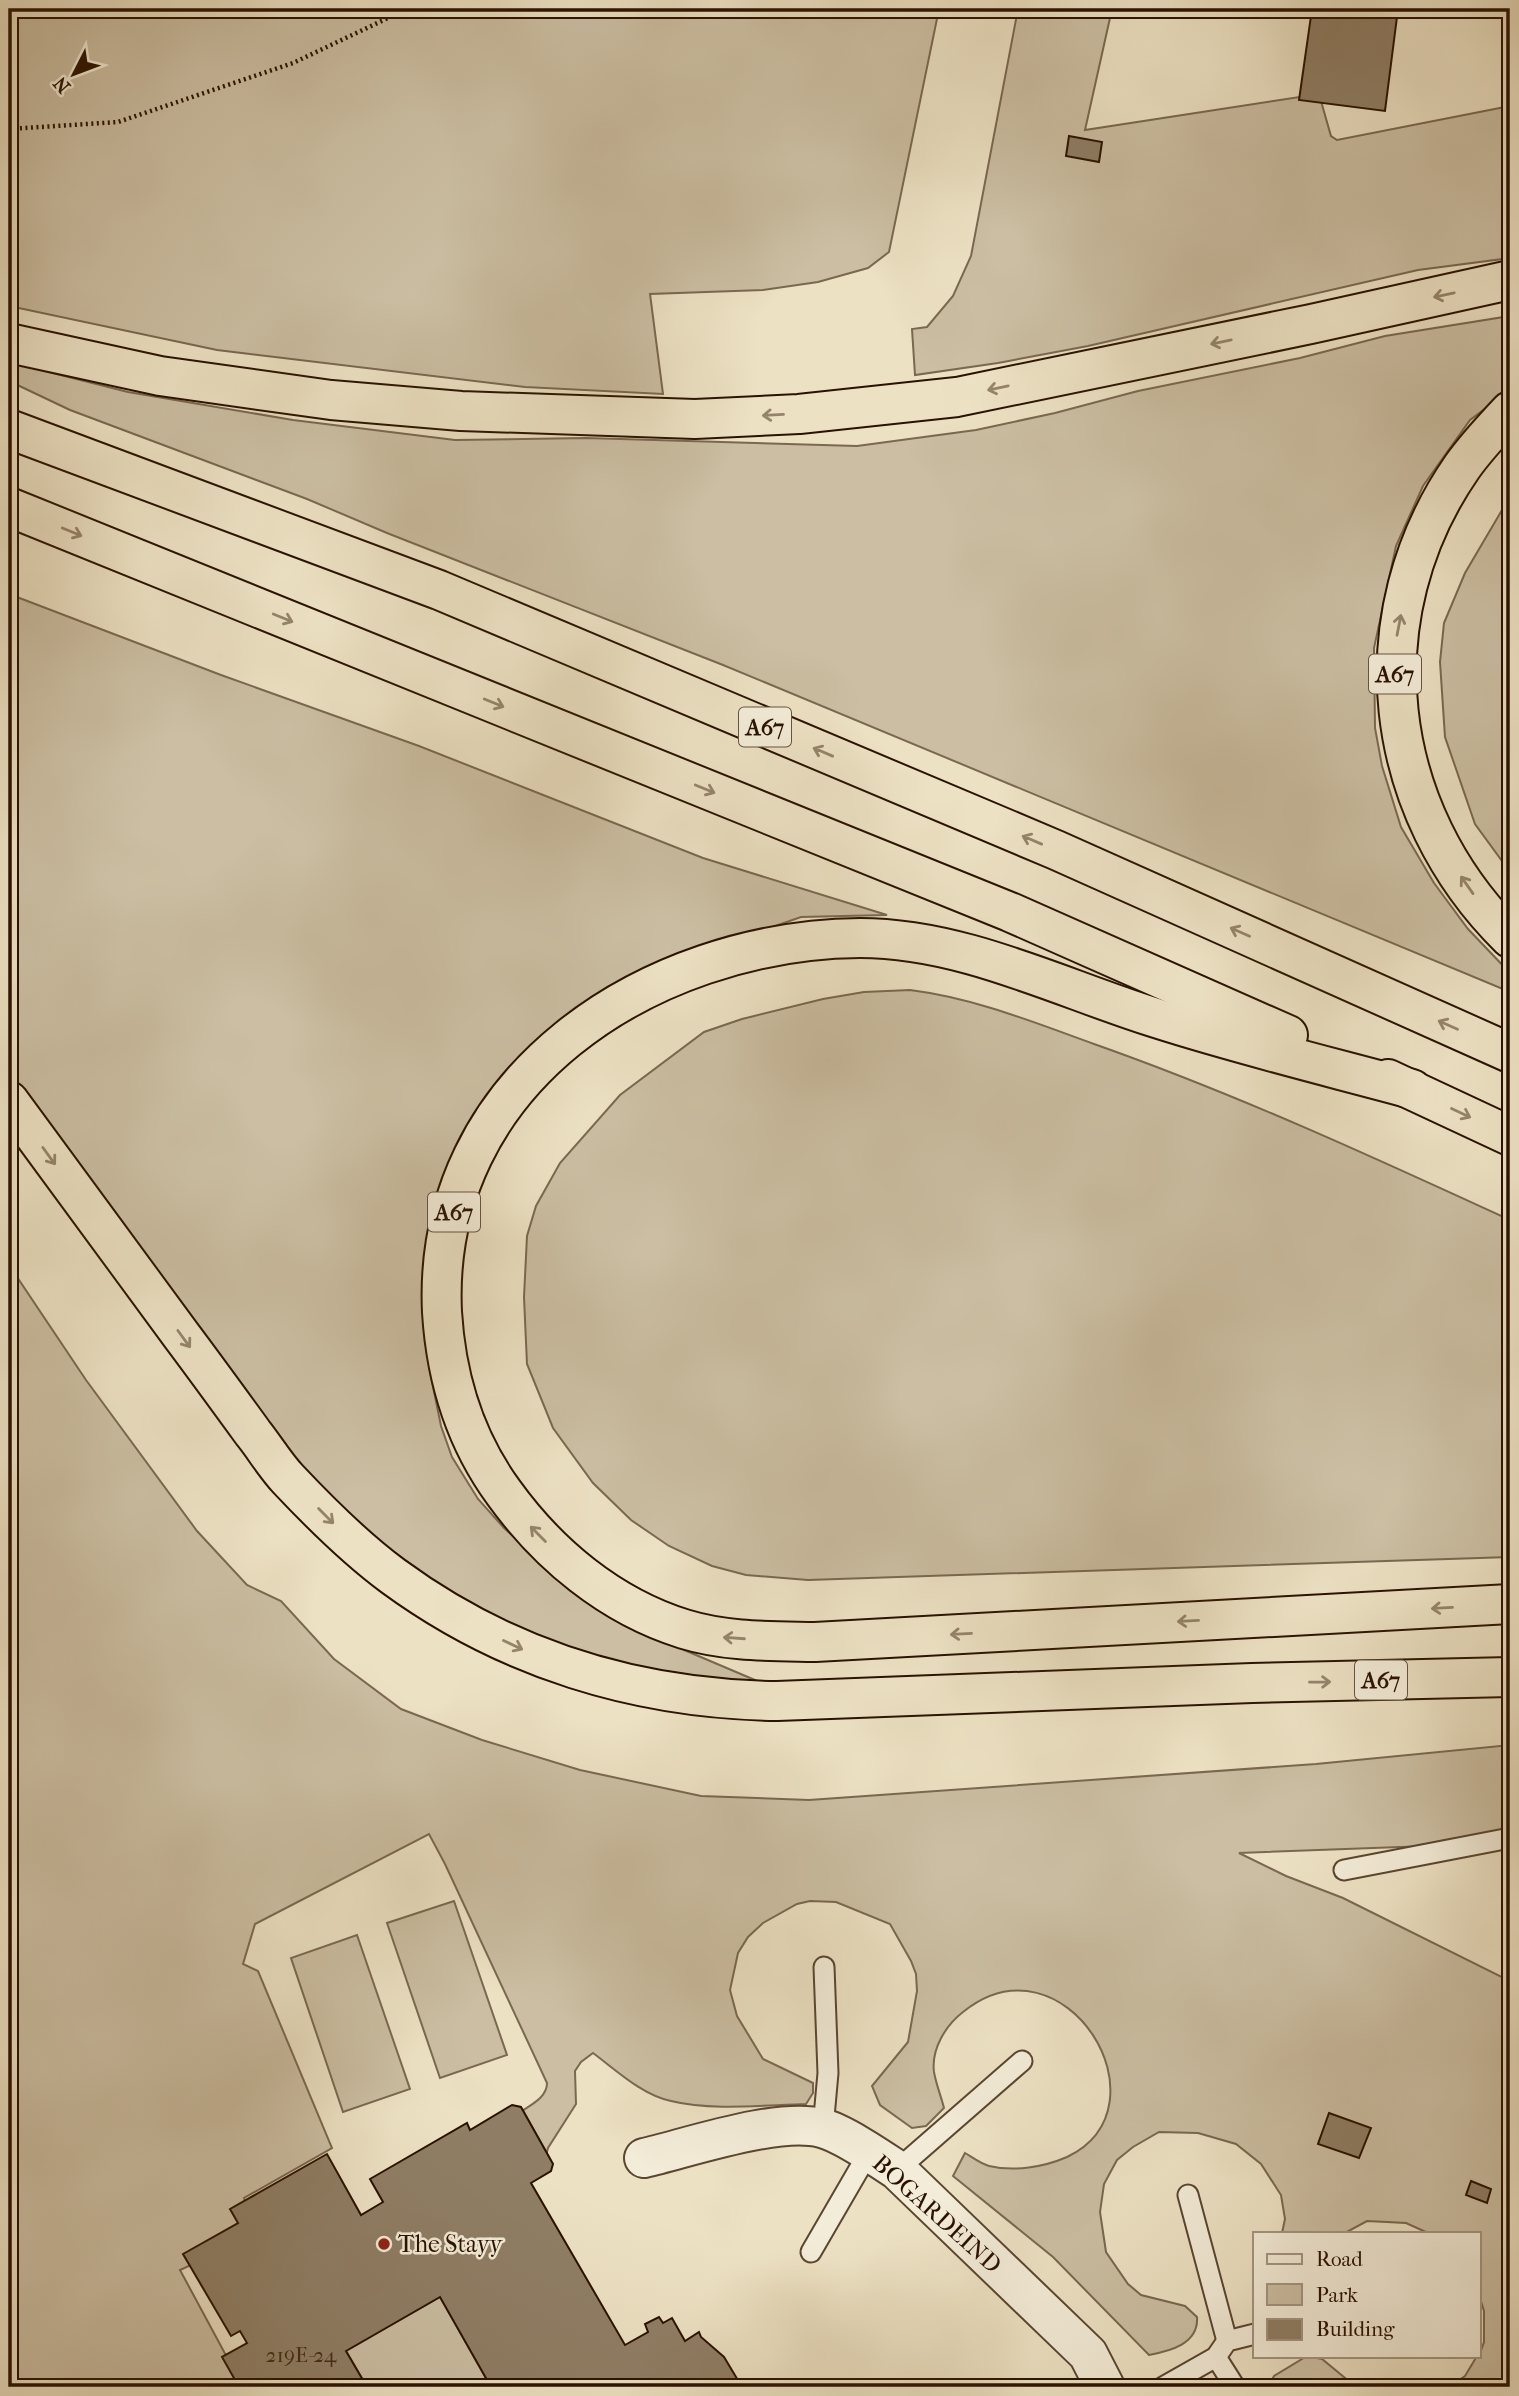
<svg xmlns="http://www.w3.org/2000/svg" width="1519" height="2396" font-family="'IM FELL French Canon',serif">
<rect width="100%" height="100%" fill="#ece1c3"/>
<filter id="stains"><feTurbulence type="fractalNoise" baseFrequency=".00286" numOctaves="4"/><feColorMatrix values="0 0 0 0 .2 0 0 0 0 .09 0 0 0 0 .02 0 0 0 .5 -.17"/></filter>
<radialGradient id="worn" r=".72"><stop offset=".6" stop-color="#630" stop-opacity="0"/><stop offset="1" stop-color="#630" stop-opacity=".3"/></radialGradient>
<g fill="#cbbea2" stroke="#7a6851" stroke-width="2">
<polygon points="9,9 939,9 889,252 868,268 818,282 763,290 650,294 663,394 525,387 217,350 9,306"/>
<polygon points="1018,9 1112,9 1085,130 1319,94 1331,136 1337,140 1510,106 1510,258 1418,270 1088,346 998,363 915,375 912,329 927,327 953,296 971,256"/>
<polygon points="1510,316 1510,390 1470,420 1423,486 1396,546 1374,648 1375,728 1382,766 1401,827 1434,883 1468,929 1510,973 1510,992 723,665 387,533 307,499 70,410 9,381 9,362 128,392 293,420 455,440 586,438 857,446 976,430 1055,413 1138,391 1300,358 1385,336"/>
<polygon points="1510,501 1510,872 1475,824 1445,737 1440,662 1444,623 1465,573 1502,510"/>
<polygon points="9,594 221,675 419,746 703,858 887,915 801,917 646,971 536,1056 427,1307 429,1367 441,1426 452,1457 478,1499 504,1528 565,1582 656,1638 762,1683 678,1683 566,1652 439,1590 358,1527 302,1470 9,1074"/>
<path d="M910,990C974,998 1033,1022 1094,1044C1236,1094 1373,1157 1510,1220V1557L808,1580L746,1575L712,1566L669,1546L631,1520L593,1483L553,1428L527,1364L524,1297L527,1236L536,1206L560,1163L620,1095L704,1032L742,1019L823,999L864,992Z"/>
<path d="M9,1265L86,1380L197,1531L247,1585L281,1601L334,1659L401,1709L482,1740L580,1770L701,1796L809,1800L1316,1764L1510,1745V1843L1239,1853L1286,1876L1343,1898L1510,1981V2154L1508,2159L1510,2167V2387H1449L1465,2376L1477,2356H1479L1484,2342V2311L1479,2295V2233H1428L1406,2223L1367,2221L1345,2233H1282L1285,2219L1281,2195L1261,2164L1236,2144L1198,2133L1159,2132L1133,2147L1117,2160L1104,2184L1100,2212L1106,2252L1128,2284L1141,2295L1185,2306L1197,2317C1199,2344 1170,2351 1149,2355L1053,2257L953,2176L965,2153C972,2157 981,2164 989,2166C1014,2172 1044,2167 1067,2157C1173,2106 1064,1930 963,2012C946,2025 931,2049 934,2072C936,2084 941,2096 944,2108L926,2126L912,2128L880,2105L872,2086L908,2042L917,1991L916,1974L911,1961L890,1924L836,1902L810,1901L797,1904L763,1923L748,1937L738,1953L730,1990L737,2016L763,2059L813,2083V2093L806,2104C765,2105 711,2111 671,2101C642,2095 616,2070 593,2053L581,2062L575,2071L576,2104L548,2148L541,2175L516,2115C528,2106 547,2099 547,2083L445,1864L429,1834L255,1924L243,1964L258,1971L332,2148L244,2198L257,2235L180,2270L243,2387H9Z"/>
<polygon points="454,1901 507,2055 440,2078 387,1923"/>
<polygon points="357,1935 410,2089 343,2112 291,1958"/>
<polygon points="440,2297 491,2387 367,2387 346,2351"/>
<polygon points="1307,2356 1322,2359 1356,2387 1268,2387 1274,2376"/>
</g>
<g fill="#8f7e65" stroke="#2a1200" stroke-width="2">
<polygon points="1312,9 1398,9 1385,111 1299,100"/>
<polygon points="1069,136 1102,142 1099,162 1066,156"/>
<polygon points="512,2105 521,2107 553,2164 551,2171 531,2183 625,2345 648,2332 645,2324 659,2317 663,2323 672,2318 685,2341 699,2332 701,2337 724,2357 742,2387 491,2387 440,2297 346,2351 367,2387 239,2387 222,2357 247,2343 240,2331 231,2336 183,2254 238,2223 230,2209 327,2154 361,2215 383,2202 370,2179 467,2123 470,2130"/>
<polygon points="1329,2113 1371,2128 1359,2158 1318,2144"/>
<polygon points="1471,2181 1491,2189 1487,2203 1466,2195"/>
</g>
<g fill="none" stroke-linecap="round" stroke-linejoin="round">
<g stroke="#5a4631" stroke-width="23">
<g id="service">
<polyline points="1344,1870 1510,1838"/>
<polyline points="823,2128 828,2073 824,1967"/>
<polyline points="897,2170 1022,2061"/>
<polyline points="1188,2195 1227,2341"/>
<polyline points="811,2252 869,2152"/>
<polyline points="1216,2357 1235,2387"/>
<polyline points="1163,2387 1216,2357 1227,2341 1255,2334"/>
</g>
</g>
<g stroke="#5a4631" stroke-width="42">
<path id="minor" d="M644,2158C691,2147 777,2117 822,2128C842,2133 879,2158 897,2170L1088,2354L1105,2387"/>
</g>
<g stroke="#2a1200" stroke-width="42">
<g id="motorway">
<polyline points="9,343 160,376 331,400 461,411 695,419 799,414 957,397 1311,324 1510,280"/>
<path d="M1510,411C1493,429 1476,447 1462,467C1358,617 1381,811 1510,938"/>
<polyline points="9,429 439,590 1056,850 1510,1053"/>
<polyline points="9,507 1010,912 1288,1035"/>
<polyline points="1388,1079 1510,1136"/>
<path d="M1412,1089C1327,1066 1240,1045 1156,1018C1060,988 963,938 860,938C649,940 431,1080 442,1312C446,1377 465,1440 504,1493C548,1554 610,1606 684,1629C726,1642 771,1641 815,1642L1510,1604"/>
<path d="M9,1101C66,1179 124,1257 181,1335C205,1367 229,1400 253,1433C265,1448 275,1465 288,1479C320,1513 355,1548 393,1576C506,1659 637,1699 777,1701L1252,1683L1510,1677"/>
</g>
</g>
<polyline stroke="#2a1200" stroke-width="4.5" stroke-dasharray="2 3.5" stroke-linecap="butt" points="9,129 118,122 293,63 407,9"/>
<use href="#service" stroke="#f3ecd8" stroke-width="19"/>
<use href="#minor" stroke="#f3ecd8" stroke-width="38"/>
<use href="#motorway" stroke="#ece1c3" stroke-width="38"/>
</g>
<defs><path id="oneway-shaft" d="M-6 0H5M1.5-3L5.5 0L1.5 3" fill="none" stroke-width="1.6" stroke-linecap="round" stroke-linejoin="round" transform="scale(1.75)"/></defs>
<g stroke="#95846b">
<use href="#oneway-shaft" transform="translate(1444 295) rotate(168)"/>
<use href="#oneway-shaft" transform="translate(1221 342) rotate(168)"/>
<use href="#oneway-shaft" transform="translate(998 388) rotate(168)"/>
<use href="#oneway-shaft" transform="translate(773 415) rotate(177)"/>
<use href="#oneway-shaft" transform="translate(72 532) rotate(22)"/>
<use href="#oneway-shaft" transform="translate(283 618) rotate(22)"/>
<use href="#oneway-shaft" transform="translate(1399 625) rotate(-79)"/>
<use href="#oneway-shaft" transform="translate(494 703) rotate(22)"/>
<use href="#oneway-shaft" transform="translate(823 752) rotate(-157)"/>
<use href="#oneway-shaft" transform="translate(705 789) rotate(22)"/>
<use href="#oneway-shaft" transform="translate(1032 840) rotate(-157)"/>
<use href="#oneway-shaft" transform="translate(1467 885) rotate(-125)"/>
<use href="#oneway-shaft" transform="translate(1240 932) rotate(-156)"/>
<use href="#oneway-shaft" transform="translate(1448 1025) rotate(-156)"/>
<use href="#oneway-shaft" transform="translate(1461 1113) rotate(25)"/>
<use href="#oneway-shaft" transform="translate(49 1156) rotate(54)"/>
<use href="#oneway-shaft" transform="translate(184 1339) rotate(54)"/>
<use href="#oneway-shaft" transform="translate(326 1516) rotate(45)"/>
<use href="#oneway-shaft" transform="translate(538 1534) rotate(-135)"/>
<use href="#oneway-shaft" transform="translate(1442 1608) rotate(177)"/>
<use href="#oneway-shaft" transform="translate(1188 1621) rotate(177)"/>
<use href="#oneway-shaft" transform="translate(961 1634) rotate(177)"/>
<use href="#oneway-shaft" transform="translate(734 1638) rotate(-176)"/>
<use href="#oneway-shaft" transform="translate(513 1645) rotate(25)"/>
<use href="#oneway-shaft" transform="translate(1320 1682) rotate(-1)"/>
</g>
<circle fill="#8f2418" stroke="#f3ecd8" stroke-width="2.5" cx="384" cy="2244" r="7"/>
<g text-anchor="middle" dominant-baseline="central" stroke-width="5" stroke-linejoin="round" paint-order="stroke">
<g font-size="21" fill="#432d19">
<text x="301" y="2355">219E-24</text>
</g>
<g fill="#f3ecd8" stroke="#665341" stroke-width="2">
<rect x="1369" y="654.5" width="52" height="39" rx="5"/>
<rect x="739" y="707.5" width="52" height="39" rx="5"/>
<rect x="428" y="1192.5" width="52" height="39" rx="5"/>
<rect x="1355" y="1660.5" width="52" height="39" rx="5"/>
</g>
<g font-size="23" font-weight="bold" fill="#2a1200">
<text x="1395" y="674">A67</text>
<text x="765" y="727">A67</text>
<text x="454" y="1212">A67</text>
<text x="1381" y="1680">A67</text>
</g>
<g font-size="24" fill="#2a1200" stroke="#f3ecd8">
<text transform="translate(937 2214) rotate(42)">BOGARDEIND</text>
</g>
<g font-size="24" fill="#2a1200" stroke="#f3ecd8" text-anchor="start">
<text x="398" y="2244">The Stayy</text>
</g>
</g>
<rect width="1519" height="2396" fill="none" stroke="#ece1c3" stroke-width="35"/>
<rect x="10" y="10" width="1498" height="2375" fill="none" stroke="#2a1200" stroke-width="3.5"/>
<rect x="18" y="18" width="1484" height="2361" fill="none" stroke="#2a1200" stroke-width="2"/>
<rect x="1253" y="2232" width="228" height="126" fill="#f3ecd8" stroke="#a39582" stroke-width="2"/>
<rect x="1267" y="2254" width="35" height="10" fill="#f3ecd8" stroke="#a39582" stroke-width="2"/>
<text x="1316" y="2266" font-size="21" fill="#2a1200">Road</text>
<rect x="1267" y="2284" width="35" height="21" fill="#cbbea2" stroke="#a39582" stroke-width="2"/>
<text x="1316" y="2302" font-size="21" fill="#2a1200">Park</text>
<rect x="1267" y="2319" width="35" height="21" fill="#8f7e65" stroke="#a39582" stroke-width="2"/>
<text x="1316" y="2336" font-size="21" fill="#2a1200">Building</text>
<g transform="translate(74 74) rotate(228)" stroke="#f3ecd8" stroke-width="5" paint-order="stroke">
<path d="M0-5L12 26L0 18L-12 26Z" fill="#2a1200"/>
<text y="-10" font-size="19" font-weight="bold" text-anchor="middle" fill="#2a1200">N</text>
</g>
<rect width="100%" height="100%" filter="url(#stains)"/>
<rect width="100%" height="100%" fill="url(#worn)"/>
</svg>
